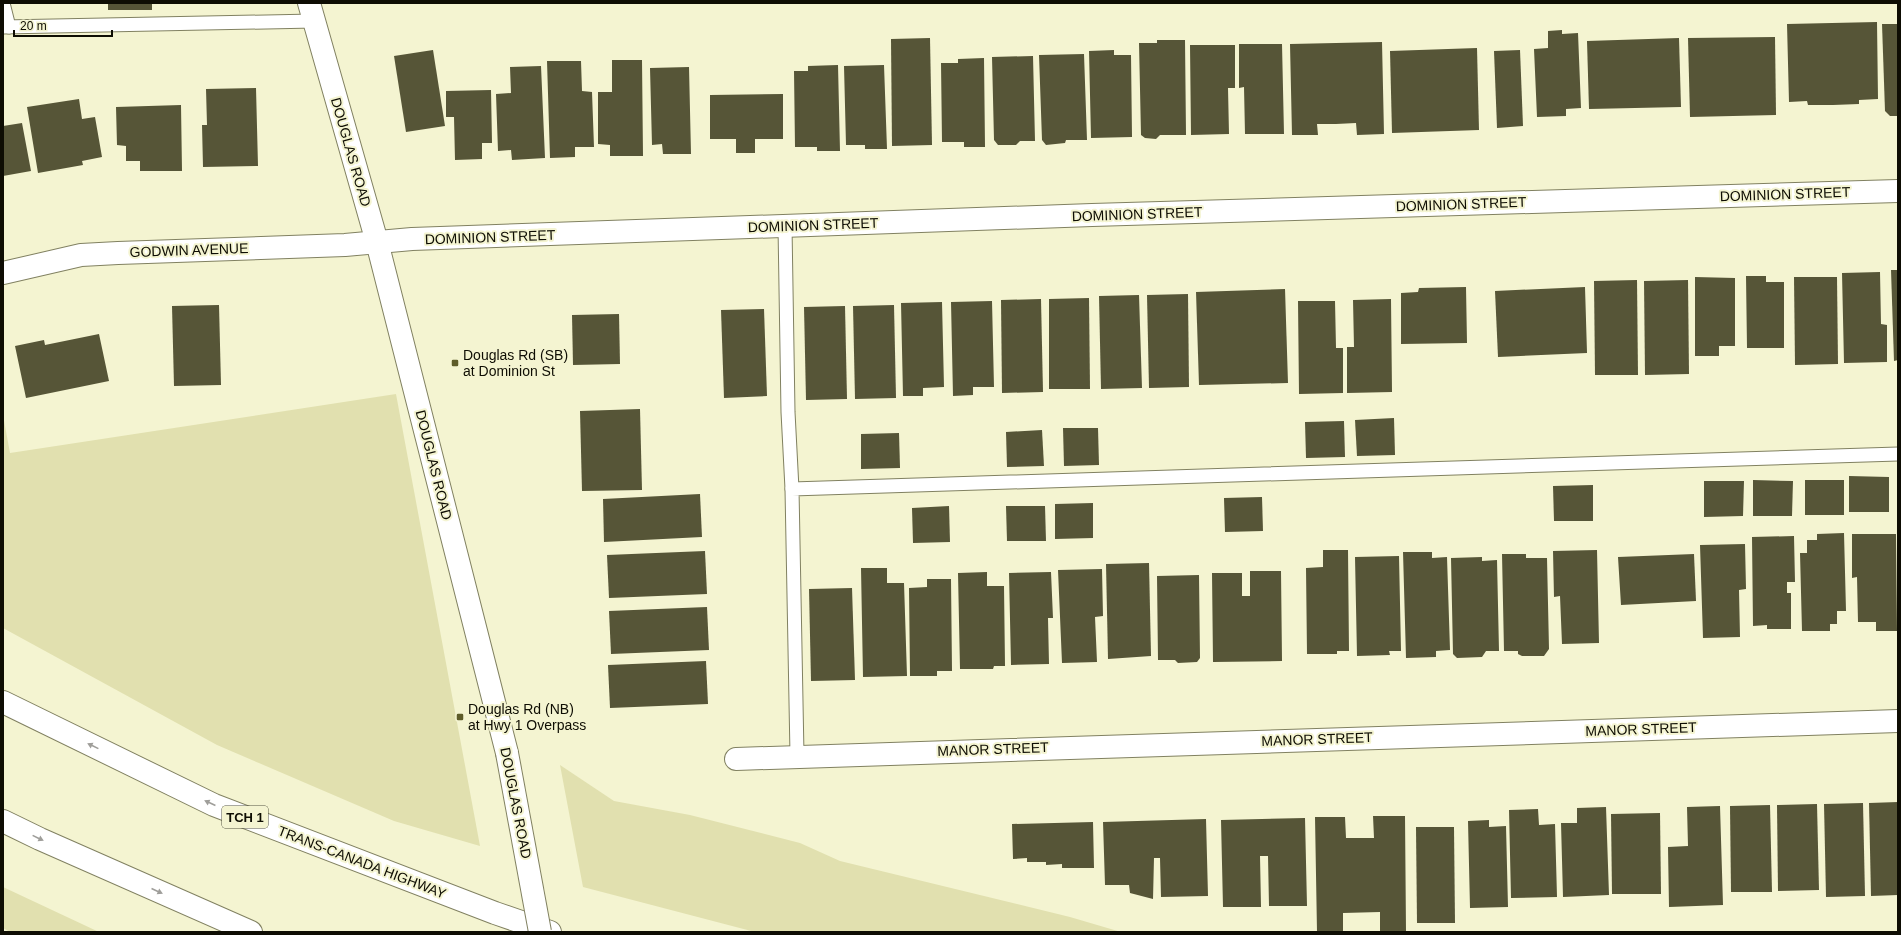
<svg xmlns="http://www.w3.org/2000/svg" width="1901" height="935" font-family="Helvetica,sans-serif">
<rect width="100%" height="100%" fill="#f4f4d1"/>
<g fill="#e1e0af">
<polygon points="396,394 480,846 394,821 217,745 3,628 3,415 10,453"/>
<polygon points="560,765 614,801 690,815 800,843 840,861 1070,917 1121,932 755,932 583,887"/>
<polygon points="3,887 99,932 10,932 3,928"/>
</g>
<g fill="#565537">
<rect x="108" y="3" width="44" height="7"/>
<polygon points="1877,22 1878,99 1859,100 1859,104 1833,105 1808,105 1807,101 1789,102 1787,24"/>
<polygon points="1882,24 1898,24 1898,116 1890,116 1885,111"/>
<polygon points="1562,30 1562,34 1578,33 1581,108 1566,109 1566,116 1537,117 1534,49 1548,48 1548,31"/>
<polygon points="1775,37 1776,115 1690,117 1688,38"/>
<polygon points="930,38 932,145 892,146 891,39"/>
<polygon points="1679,38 1681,107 1589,109 1587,41"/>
<polygon points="1157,40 1185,40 1186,135 1160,135 1156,139 1145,138 1141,135 1139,43 1157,43"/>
<polygon points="1382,42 1384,134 1357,135 1356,123 1336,124 1317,124 1318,135 1292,135 1290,44"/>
<polygon points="1239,44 1282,44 1284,134 1245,134 1244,87 1239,88"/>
<polygon points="1190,45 1235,45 1235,88 1228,88 1229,134 1191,135"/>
<polygon points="1477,48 1479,130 1392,133 1390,51"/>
<polygon points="433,50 445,126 406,132 394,56"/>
<polygon points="1114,50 1114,55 1131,55 1132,137 1091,138 1089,51"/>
<polygon points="1520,50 1523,126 1497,128 1494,51"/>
<polygon points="1084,54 1087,140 1066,140 1065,143 1046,145 1042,140 1039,55"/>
<polygon points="1033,56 1035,141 1020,141 1016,145 998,145 994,140 992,57"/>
<polygon points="984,58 985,147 964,147 964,142 942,142 941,63 958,63 958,59"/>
<polygon points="612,60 642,60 643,156 610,156 610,145 598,144 598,92 612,92"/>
<polygon points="547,61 581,61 582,91 592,92 594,147 575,147 575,157 550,158"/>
<polygon points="838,65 840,151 817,151 817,147 795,147 794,71 808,71 808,66"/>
<polygon points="884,65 887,149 865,149 865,145 846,145 844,66"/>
<polygon points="541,66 545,158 512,160 511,150 498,151 496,94 511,93 510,67"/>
<polygon points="689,67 691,154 663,154 662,144 652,145 650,68"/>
<polygon points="256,88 258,166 203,167 202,125 207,125 206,89"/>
<polygon points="491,90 492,143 482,143 482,159 455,160 454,117 446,117 446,91"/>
<polygon points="783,94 783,139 755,139 755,153 736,153 736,139 710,139 710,95"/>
<polygon points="79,99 82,119 95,117 102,157 82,161 83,165 38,173 27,107"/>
<polygon points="181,105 182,171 140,171 140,161 126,161 126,146 117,145 116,107"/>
<polygon points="22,123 31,171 3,176 3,126"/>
<polygon points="1891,270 1898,270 1898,360 1894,361"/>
<polygon points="1880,272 1881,324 1887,325 1887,362 1844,363 1842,273"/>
<polygon points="1746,276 1766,276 1766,282 1784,282 1784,348 1747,348"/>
<polygon points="1695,277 1735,278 1735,346 1719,346 1719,356 1695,356"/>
<polygon points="1794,277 1837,277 1838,364 1795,365"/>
<polygon points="1637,280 1638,375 1595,375 1594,281"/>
<polygon points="1688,280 1689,374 1645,375 1644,281"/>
<polygon points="1466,287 1467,343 1401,344 1401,293 1418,292 1419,288"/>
<polygon points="1585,287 1587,353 1498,357 1495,291"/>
<polygon points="1285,289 1288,383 1199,385 1196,292"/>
<polygon points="1188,294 1189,387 1149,388 1147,295"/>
<polygon points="1139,295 1142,388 1101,389 1099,296"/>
<polygon points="1089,298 1090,389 1049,389 1049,299"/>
<polygon points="1041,299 1043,392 1002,393 1001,300"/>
<polygon points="1391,299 1392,392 1347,393 1347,347 1354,347 1353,300"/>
<polygon points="992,301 994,387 973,387 973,395 953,396 951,302"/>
<polygon points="1298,301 1335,301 1336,348 1343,348 1343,393 1299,394"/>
<polygon points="942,302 944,387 923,388 923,396 903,396 901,303"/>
<polygon points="219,305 221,385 174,386 172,306"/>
<polygon points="894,305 896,398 855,399 853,306"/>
<polygon points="845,306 847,399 806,400 804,307"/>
<polygon points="764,309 767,396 724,398 721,310"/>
<polygon points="619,314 620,364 573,365 572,315"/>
<polygon points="99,334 109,381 26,398 15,346 44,340 45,345"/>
<polygon points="640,409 642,490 582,491 580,411"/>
<polygon points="1394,418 1395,455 1357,456 1355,420"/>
<polygon points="1344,421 1345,457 1306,458 1305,422"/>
<polygon points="1063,428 1098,428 1099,465 1064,466"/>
<polygon points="1042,430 1044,466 1007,467 1006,432"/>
<polygon points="899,433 900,468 861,469 861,434"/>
<polygon points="1849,476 1889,477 1889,512 1849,512"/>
<polygon points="1753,480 1793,481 1792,516 1753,516"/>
<rect x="1805" y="480" width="39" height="35"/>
<polygon points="1704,481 1744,481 1743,516 1704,517"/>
<polygon points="1593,485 1593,521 1554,521 1553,486"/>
<polygon points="700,494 702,537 604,542 603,499"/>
<polygon points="1262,497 1263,531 1225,532 1224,498"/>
<polygon points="1093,503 1093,538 1055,539 1055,504"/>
<polygon points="949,506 950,542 913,543 912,508"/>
<polygon points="1006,506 1045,506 1046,541 1007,541"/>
<polygon points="1844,533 1846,611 1837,611 1837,624 1830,624 1830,631 1802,631 1800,553 1807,553 1807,540 1817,540 1817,534"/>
<polygon points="1852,534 1896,534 1897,631 1876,631 1876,622 1858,622 1857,577 1852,578"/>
<polygon points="1794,536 1795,582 1787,582 1787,593 1791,593 1791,629 1767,629 1767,625 1753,626 1752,537"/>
<polygon points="1745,544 1746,589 1739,590 1740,637 1703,638 1700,545"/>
<polygon points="1323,550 1348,550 1349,651 1337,651 1337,654 1307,654 1306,568 1323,567"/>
<polygon points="1597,550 1599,643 1562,644 1560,596 1554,597 1553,551"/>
<polygon points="705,551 707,594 609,598 607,555"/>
<polygon points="1403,552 1432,552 1432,558 1447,557 1450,650 1436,651 1436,657 1406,658"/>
<polygon points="1502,554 1526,554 1526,558 1547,558 1549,649 1544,656 1522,656 1518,654 1518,651 1504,651"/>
<polygon points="1694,554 1696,601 1621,605 1618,557"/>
<polygon points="1399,556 1401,651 1389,651 1390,655 1357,656 1355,557"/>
<polygon points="1482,557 1482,561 1497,560 1499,651 1486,651 1482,657 1457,658 1453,654 1451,558"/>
<polygon points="1149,563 1151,656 1108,659 1106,564"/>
<polygon points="861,568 887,568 887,583 904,583 907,676 863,677"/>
<polygon points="1102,569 1103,616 1095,617 1097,662 1062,663 1058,570"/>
<polygon points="1250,571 1281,571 1282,661 1213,662 1212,573 1242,573 1242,596 1250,596"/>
<polygon points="987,572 987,586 1004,586 1005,666 994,666 993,669 960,669 958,573"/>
<polygon points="1051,572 1053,618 1048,618 1049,664 1011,665 1009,573"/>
<polygon points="1199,575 1200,658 1197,662 1178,663 1175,660 1158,660 1157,576"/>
<polygon points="927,579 951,579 952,671 937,671 937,676 910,676 909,588 927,587"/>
<polygon points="852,588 855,680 811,681 809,589"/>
<polygon points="707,607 709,650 611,654 609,611"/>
<polygon points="706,661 708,704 610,708 608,665"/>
<polygon points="1898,802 1898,895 1871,896 1869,803"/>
<polygon points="1863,803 1865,896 1826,897 1824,804"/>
<polygon points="1817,804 1819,890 1778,891 1777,805"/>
<polygon points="1770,805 1772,892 1731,892 1730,806"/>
<polygon points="1720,806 1723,905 1669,907 1668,847 1688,846 1687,807"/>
<polygon points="1606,807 1609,895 1563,897 1561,823 1577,823 1577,808"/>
<polygon points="1538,809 1539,825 1555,824 1557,897 1511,898 1509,810"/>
<polygon points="1660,813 1661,894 1612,894 1611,814"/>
<polygon points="1373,816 1405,816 1406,932 1380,932 1380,912 1343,913 1343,932 1317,932 1315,817 1345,817 1346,838 1374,838"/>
<polygon points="1305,818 1307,906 1269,906 1268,856 1260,856 1261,907 1223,907 1221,820"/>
<polygon points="1206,819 1208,896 1161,897 1160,858 1154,858 1153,899 1130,893 1129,885 1105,885 1103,822"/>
<polygon points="1489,820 1489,827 1506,826 1508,907 1470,908 1468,821"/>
<polygon points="1093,822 1094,868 1062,868 1062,864 1046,865 1046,862 1027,862 1027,858 1013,859 1012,824"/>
<polygon points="1416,827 1454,827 1455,923 1417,923"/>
</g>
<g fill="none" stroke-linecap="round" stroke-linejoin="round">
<g stroke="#818161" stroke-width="15">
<g id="lane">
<polyline points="3,3 9,27"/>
<polyline points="3,27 314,21"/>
<polyline points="785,226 788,412 792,489"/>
<polyline points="797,755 792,489 1898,454"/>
</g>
</g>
<g stroke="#818161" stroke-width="24">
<g id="street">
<polyline points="3,273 81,255 118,253 345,245 412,239 1092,215 1898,191"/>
<polyline points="736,759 1898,721"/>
</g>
</g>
<g stroke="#818161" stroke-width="24">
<polyline id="secondary" points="309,3 377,242 507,753"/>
</g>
<g stroke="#818161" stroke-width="24">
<g id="highway">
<polyline points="3,702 214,805 495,913 550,932"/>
<polyline points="3,821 40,839 251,932"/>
</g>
</g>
<use href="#lane" stroke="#fff" stroke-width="13"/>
<use href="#street" stroke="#fff" stroke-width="22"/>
<use href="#secondary" stroke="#fff" stroke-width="22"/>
<use href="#highway" stroke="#fff" stroke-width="22"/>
<g stroke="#818161" stroke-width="24" stroke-linecap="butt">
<polyline id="secondary-bridge" points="507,753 540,932"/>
</g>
<use href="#secondary-bridge" stroke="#fff" stroke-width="22"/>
</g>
<defs><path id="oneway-solid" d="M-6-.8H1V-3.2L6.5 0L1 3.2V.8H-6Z"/></defs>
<g fill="#9f9e9a">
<use href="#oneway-solid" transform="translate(93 746) rotate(-154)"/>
<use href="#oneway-solid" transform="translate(210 803) rotate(-155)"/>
<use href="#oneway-solid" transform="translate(38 838) rotate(26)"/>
<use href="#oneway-solid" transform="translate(157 891) rotate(24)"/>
</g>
<g fill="#5e5c29" stroke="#f4f4d1" stroke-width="1.5">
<rect x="451" y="359" width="8" height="8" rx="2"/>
<rect x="456" y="713" width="8" height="8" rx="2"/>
</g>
<g text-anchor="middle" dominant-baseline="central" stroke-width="4" stroke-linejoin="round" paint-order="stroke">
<rect fill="#f4f4d1" stroke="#535241" stroke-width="1" x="222" y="806" width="46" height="22" rx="3"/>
<g font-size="13" font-weight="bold" fill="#0e0d03">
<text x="245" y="817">TCH 1</text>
</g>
<g font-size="14" fill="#0e0d03" stroke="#f4f4d1">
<text transform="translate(351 152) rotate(74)">DOUGLAS ROAD</text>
<text transform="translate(1785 194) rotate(-2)">DOMINION STREET</text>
<text transform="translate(1461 204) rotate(-2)">DOMINION STREET</text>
<text transform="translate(1137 214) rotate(-2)">DOMINION STREET</text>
<text transform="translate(813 225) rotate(-2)">DOMINION STREET</text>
<text transform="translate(490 237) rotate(-2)">DOMINION STREET</text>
<text transform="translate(189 250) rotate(-2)">GODWIN AVENUE</text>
<text transform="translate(434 465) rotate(76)">DOUGLAS ROAD</text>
<text transform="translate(1641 729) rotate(-2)">MANOR STREET</text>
<text transform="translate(1317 739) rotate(-2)">MANOR STREET</text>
<text transform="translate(993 749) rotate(-2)">MANOR STREET</text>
<text transform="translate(516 803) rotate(79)">DOUGLAS ROAD</text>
<text transform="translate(362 862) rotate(21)">TRANS-CANADA HIGHWAY</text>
</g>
<g font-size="14" fill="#0e0d03" stroke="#f4f4d1" text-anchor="start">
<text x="463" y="355">Douglas Rd (SB)<tspan x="463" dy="16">at Dominion St</tspan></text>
<text x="468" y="709">Douglas Rd (NB)<tspan x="468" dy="16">at Hwy 1 Overpass</tspan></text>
</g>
</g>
<rect width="1901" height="935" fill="none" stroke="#0e0d03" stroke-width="8"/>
<path d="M14 30v6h98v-6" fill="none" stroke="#0e0d03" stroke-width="2"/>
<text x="20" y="30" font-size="12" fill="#0e0d03" stroke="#f4f4d1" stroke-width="3" paint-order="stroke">20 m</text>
</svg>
